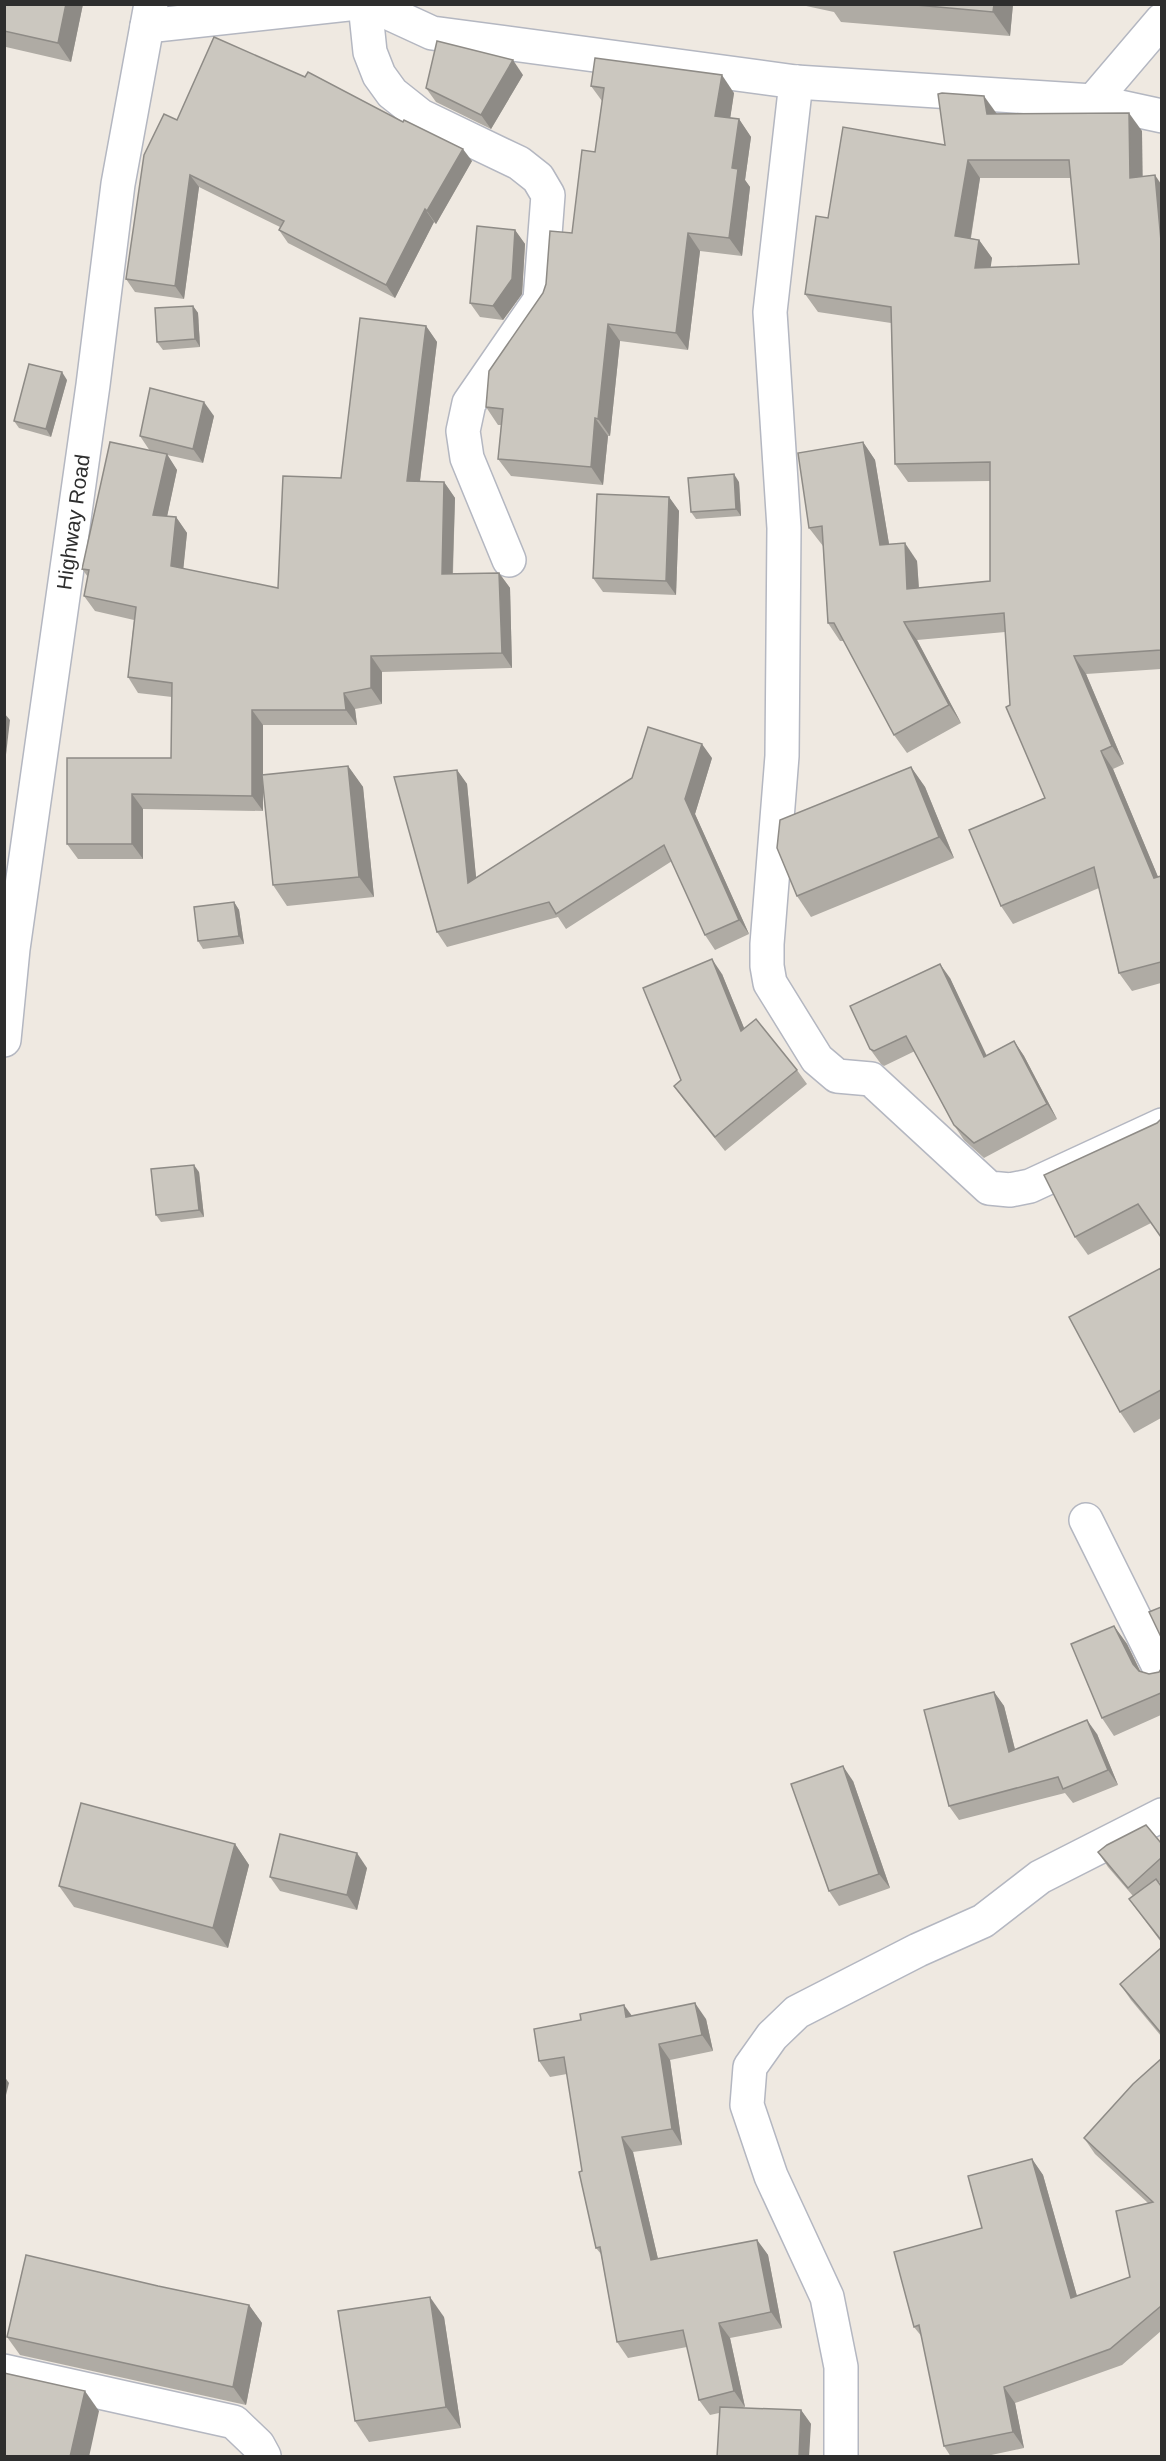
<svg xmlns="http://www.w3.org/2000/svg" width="1166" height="2461" font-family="Helvetica,sans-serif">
<rect width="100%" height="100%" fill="#efe9e1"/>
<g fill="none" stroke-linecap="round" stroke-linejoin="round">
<g stroke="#b4b7c1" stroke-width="36">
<g id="minor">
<polyline points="365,4 370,52 379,75 392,93 421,116 519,163 538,178 548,195 540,300 469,403 463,431 467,458 509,560"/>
<polyline points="369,4 432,33 796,82 1093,101 1162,116"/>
<polyline points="147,26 348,4"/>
<polyline points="796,82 770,312 784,528 782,756 767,944 767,966 770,983 817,1059 837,1076 871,1079 989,1188 1010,1190 1030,1186 1162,1125"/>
<polyline points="1093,101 1162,20"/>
<polyline points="4,1040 13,949 93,385 118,184 151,4"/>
<polyline points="1086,1520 1162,1673"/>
<polyline points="4,2371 234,2422 258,2445 264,2456"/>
<polyline points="841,2456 841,2367 827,2297 771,2176 747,2105 750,2067 772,2036 797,2012 918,1950 983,1921 1040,1877 1162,1815"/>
</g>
</g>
<use href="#minor" stroke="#fff" stroke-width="33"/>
</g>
<g fill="#afaba4" fill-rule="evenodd">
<polygon points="4,4 83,4 71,62 6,47 4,45"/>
<polygon points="797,4 1013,4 1010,36 841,22 834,12"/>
<polygon points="523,75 491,129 436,102 426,88"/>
<polygon points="591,86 734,93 730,118 739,119 751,137 745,180 750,187 742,256 700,251 688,350 620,341 610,436 608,436 603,485 511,476 498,459 501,425 498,425 486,407 543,293 572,233 595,152 602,101"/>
<path d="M997,114L1142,131V176L1161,184V669L1086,674L1124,764L1113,769L1158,877L1161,876V983L1132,991L1119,973L1099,888L1013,924L1001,906L1045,798L1010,705L1005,632L917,640L961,723L907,753L894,735L844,641H840L828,623L823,546L809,528L863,442L875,460L889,544L917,561L919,588L990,581V481L908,482L895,464L891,323L818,312L805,294L828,218L945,145ZM980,178H1071L1079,264L990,267L992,258L979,240L971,238Z"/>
<polygon points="177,120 472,161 436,224 434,222 395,298 288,243 279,230 280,227 199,187 184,299 135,292 126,279"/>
<polygon points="515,230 525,244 522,294 503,320 480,317 470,303"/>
<polygon points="193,306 198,313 200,347 163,350 157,342"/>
<polygon points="426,326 437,342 420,481 444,482 455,498 453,574 499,573 510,588 512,668 382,672 382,704 355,709 357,725 263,725 263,775 348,766 363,787 374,897 287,906 273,885 263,789 263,811 143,809 143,859 78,859 67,844 171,758 172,697 138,693 128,677 134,620 95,611 84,596 88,577 82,569 150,451 140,436 214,416 203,463 167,455 177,470 167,516 176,517 187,533 183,569 278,588"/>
<polygon points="67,380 51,437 19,428 14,421"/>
<polygon points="739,482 741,516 696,519 691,512"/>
<polygon points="669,497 679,511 676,595 603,592 593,578"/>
<polygon points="712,758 695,814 749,934 715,950 705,935 672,861 566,929 558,917 447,947 437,932 457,770 467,784 476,878"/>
<polygon points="911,767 925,787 954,858 811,917 797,896"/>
<polygon points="234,902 239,910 244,944 203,949 198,941"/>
<polygon points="722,974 744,1028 797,1070 807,1084 725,1151 684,1100 674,1086 681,1080"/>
<polygon points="950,978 986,1056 1014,1041 1024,1056 1057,1119 984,1158 964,1140 954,1125 915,1051 884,1066 881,1064 870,1049"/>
<polygon points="1157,1123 1151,1223 1088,1255 1075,1237"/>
<polygon points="199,1172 204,1217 161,1222 156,1215"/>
<polygon points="1161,1268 1161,1418 1134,1433 1120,1412"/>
<polygon points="1114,1626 1127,1644 1140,1671 1149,1674 1159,1672 1161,1669 1161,1715 1114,1736 1102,1718"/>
<polygon points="994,1692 1004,1706 1015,1749 1097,1734 1118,1785 1073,1803 1065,1793 959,1820 949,1806"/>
<polygon points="853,1781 890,1888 839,1906 829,1891"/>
<polygon points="1161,1843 1161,1881 1159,1883 1161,1886 1161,1942 1129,1899 1133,1896 1108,1867 1098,1852"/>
<polygon points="235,1844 249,1865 228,1948 74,1907 59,1886"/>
<polygon points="367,1868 357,1910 280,1891 270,1877"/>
<polygon points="1161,1948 1161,2036 1131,2000 1120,1984"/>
<polygon points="632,2016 706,2019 713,2051 670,2060 682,2145 633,2152 658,2259 757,2240 768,2255 782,2328 730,2338 745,2407 742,2408 801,2410 811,2424 719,2413 710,2415 699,2400 687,2347 628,2358 617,2342 601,2254 596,2248 582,2171 567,2074 550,2077 539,2061"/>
<polygon points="1161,2059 1161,2331 1122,2365 1015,2403 1024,2448 982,2457 951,2457 944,2446 922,2337 914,2327 982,2228 1032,2159 1043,2175 1077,2296 1130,2277 1148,2203 1095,2154 1084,2138"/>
<polygon points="158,2286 249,2305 262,2323 246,2405 20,2355 7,2337"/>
<polygon points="444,2317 461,2428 369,2442 355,2421"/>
</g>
<g fill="#8e8b86">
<polygon points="66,4 83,4 71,62 58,43"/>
<polygon points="994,4 1013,4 1010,36 993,12"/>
<polygon points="513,60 523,75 491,129 481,115"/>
<polygon points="722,75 734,93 728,133 715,116"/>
<polygon points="984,96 997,114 1000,132 987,114"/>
<polygon points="1129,113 1142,131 1143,196 1130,178"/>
<polygon points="739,119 751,137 745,180 750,187 742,256 729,238 732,168"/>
<polygon points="463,149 472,161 436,224 427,211"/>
<polygon points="968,160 980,178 968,254 955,236"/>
<polygon points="190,175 199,187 184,299 175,286"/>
<polygon points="1155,175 1161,184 1161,241"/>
<polygon points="425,209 434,222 395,298 386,285"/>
<polygon points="515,230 525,244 522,294 503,320 493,306"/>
<polygon points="688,233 700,251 688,350 676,333"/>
<polygon points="979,240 992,258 988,286 975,268"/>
<polygon points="193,306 198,313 200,347 195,339"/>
<polygon points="608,324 620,341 610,436 598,419"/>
<polygon points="426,326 437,342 418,496 407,481"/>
<polygon points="62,372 67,380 51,437 46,429"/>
<polygon points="204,402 214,416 203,463 193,449"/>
<polygon points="595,418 608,436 603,485 591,467"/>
<polygon points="863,442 875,460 892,562 880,545"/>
<polygon points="167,454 177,470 164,531 153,515"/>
<polygon points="734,474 739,482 741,516 736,509"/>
<polygon points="444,482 455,498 452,589 442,574"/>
<polygon points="669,497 679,511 676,595 666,581"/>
<polygon points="176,517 187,533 182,582 171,566"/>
<polygon points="905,543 917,561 920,607 907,589"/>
<polygon points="499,573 510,588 512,668 502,653"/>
<polygon points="904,622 917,640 961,723 949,705"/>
<polygon points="371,656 382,672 382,704 371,688"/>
<polygon points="1074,656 1086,674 1124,764 1112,746"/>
<polygon points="344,693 355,709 357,725 346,710"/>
<polygon points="252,710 263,725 263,811 252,796"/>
<polygon points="4,713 10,720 4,772"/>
<polygon points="702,744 712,758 695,814 749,934 739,920 685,799"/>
<polygon points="1101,751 1113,769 1161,884 1154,878"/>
<polygon points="348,766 363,787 374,897 359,877"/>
<polygon points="911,767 925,787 954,858 939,837"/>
<polygon points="457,770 467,784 478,897 468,883"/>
<polygon points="132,794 143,809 143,859 132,844"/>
<polygon points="234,902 239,910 244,944 239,936"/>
<polygon points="712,959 722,974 751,1045 741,1031"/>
<polygon points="940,964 950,978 994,1071 984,1057"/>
<polygon points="1014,1041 1024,1056 1057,1119 1047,1104"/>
<polygon points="194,1165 199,1172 204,1217 199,1210"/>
<polygon points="1114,1626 1127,1644 1145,1681 1133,1664"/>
<polygon points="994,1692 1004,1706 1019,1766 1009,1752"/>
<polygon points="1087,1720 1097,1734 1118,1785 1108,1770"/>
<polygon points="843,1766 853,1781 890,1888 879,1874"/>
<polygon points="235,1844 249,1865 228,1948 213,1928"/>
<polygon points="357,1853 367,1868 357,1910 347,1895"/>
<polygon points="695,2003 706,2019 713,2051 702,2035"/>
<polygon points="624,2005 635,2020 626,2017"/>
<polygon points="659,2044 670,2060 682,2145 672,2129"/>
<polygon points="4,2076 9,2083 4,2103"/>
<polygon points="622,2137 633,2152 662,2276 651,2260"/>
<polygon points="1032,2159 1043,2175 1082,2314 1071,2298"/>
<polygon points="757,2240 768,2255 782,2328 771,2312"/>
<polygon points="430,2297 444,2317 461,2428 446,2407"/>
<polygon points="249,2305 262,2323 246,2405 233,2387"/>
<polygon points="719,2323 730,2338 745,2407 734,2391"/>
<polygon points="1004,2387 1015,2403 1024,2448 1013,2432"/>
<polygon points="85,2391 99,2411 89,2457 70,2457"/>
<polygon points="801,2410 811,2424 809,2457 799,2457"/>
</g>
<g fill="#cbc7bf" stroke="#8e8b86" stroke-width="1.5" fill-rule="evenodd">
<polygon points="4,4 66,4 58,43 4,31"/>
<polygon points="905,4 994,4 993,12"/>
<polygon points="214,37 305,77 308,72 403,122 404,120 463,149 427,211 425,209 386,285 279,230 284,221 190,175 175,286 126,279 144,155 164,114 177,120"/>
<polygon points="437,41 513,60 481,115 426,88"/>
<polygon points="595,58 722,75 715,116 739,119 732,168 738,169 729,238 688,233 676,333 608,324 598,419 595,418 591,467 498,459 503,409 486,407 489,371 543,293 546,284 550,231 572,233 582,150 595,152 604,88 591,86"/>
<path d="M942,93L984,96L987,114L1129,113L1130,178L1155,175L1161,241V650L1074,656L1112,746L1101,751L1154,878L1161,876V962L1119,973L1094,867L1001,906L969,830L1045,798L1006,707L1010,705L1004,613L904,622L949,705L894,735L834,623H828L822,526L809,528L798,453L863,442L880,545L905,543L907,589L990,581V462L895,464L891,307L805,294L816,216L828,218L843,127L945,145L938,94ZM968,160H1069L1079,264L975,268L979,240L955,236Z"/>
<polygon points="477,226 515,230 512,279 493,306 470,303"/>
<polygon points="193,306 195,339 157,342 155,308"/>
<polygon points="360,318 426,326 407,481 444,482 442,574 499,573 502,653 371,656 371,688 344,693 346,710 252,710 252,796 132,794 132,844 67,844 67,758 171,758 172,683 128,677 136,607 84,596 89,570 82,569 110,442 167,454 153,515 176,517 171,566 278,588 283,476 341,478"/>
<polygon points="29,364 62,372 46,429 14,421"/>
<polygon points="150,388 204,402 193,449 140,436"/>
<polygon points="734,474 736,509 691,512 688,478"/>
<polygon points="597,494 669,497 666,581 593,578"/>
<polygon points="648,727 702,744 685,799 739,920 705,935 664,845 556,914 549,902 437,932 394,777 457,770 468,883 632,778"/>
<polygon points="348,766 359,877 273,885 262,775"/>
<polygon points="911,767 939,837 797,896 777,848 780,820"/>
<polygon points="234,902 239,936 198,941 194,907"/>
<polygon points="712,959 741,1031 756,1019 797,1070 715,1137 674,1086 681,1080 643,988"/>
<polygon points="940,964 984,1057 1014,1041 1047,1104 974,1143 954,1125 906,1036 874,1051 870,1049 850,1006"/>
<polygon points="1161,1119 1161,1237 1138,1204 1075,1237 1044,1175 1157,1123"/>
<polygon points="194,1165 199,1210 156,1215 151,1169"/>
<polygon points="1161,1268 1161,1390 1120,1412 1069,1317"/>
<polygon points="1161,1607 1161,1637 1149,1612"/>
<polygon points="1114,1626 1133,1664 1139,1671 1149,1674 1159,1672 1161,1669 1161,1693 1102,1718 1071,1644"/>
<polygon points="994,1692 1009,1752 1087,1720 1108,1770 1063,1789 1058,1777 949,1806 924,1710"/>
<polygon points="843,1766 879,1874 829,1891 791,1784"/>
<polygon points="81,1803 235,1844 213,1928 59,1886"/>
<polygon points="1146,1825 1161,1843 1161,1858 1128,1888 1098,1852 1107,1845"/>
<polygon points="280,1834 357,1853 347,1895 270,1877"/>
<polygon points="1156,1879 1161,1886 1161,1940 1129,1899"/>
<polygon points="1161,1948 1161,2033 1120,1984"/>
<polygon points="695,2003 702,2035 659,2044 672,2129 622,2137 651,2260 757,2240 771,2312 719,2323 734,2391 699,2400 683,2330 617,2342 600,2247 596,2248 579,2172 582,2171 564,2057 539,2061 534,2029 581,2020 580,2014 624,2005 626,2017"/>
<polygon points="1161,2059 1161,2306 1110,2349 1004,2387 1013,2432 944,2446 919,2325 914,2327 894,2252 982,2228 968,2176 1032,2159 1071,2298 1130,2277 1116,2211 1153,2202 1084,2138 1133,2084"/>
<polygon points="26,2255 158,2286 249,2305 233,2387 7,2337"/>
<polygon points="430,2297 446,2407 355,2421 338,2311"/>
<polygon points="4,2373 85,2391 70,2457 4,2457"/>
<polygon points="720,2407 801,2410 799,2457 717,2457"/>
</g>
<g text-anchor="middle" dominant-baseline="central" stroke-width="6" stroke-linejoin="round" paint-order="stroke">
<g font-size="21" fill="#2e2e2e" stroke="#fff">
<text transform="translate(73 522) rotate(-82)">Highway Road</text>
</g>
</g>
<rect width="1166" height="2461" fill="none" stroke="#2e2e2e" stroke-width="12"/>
</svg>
